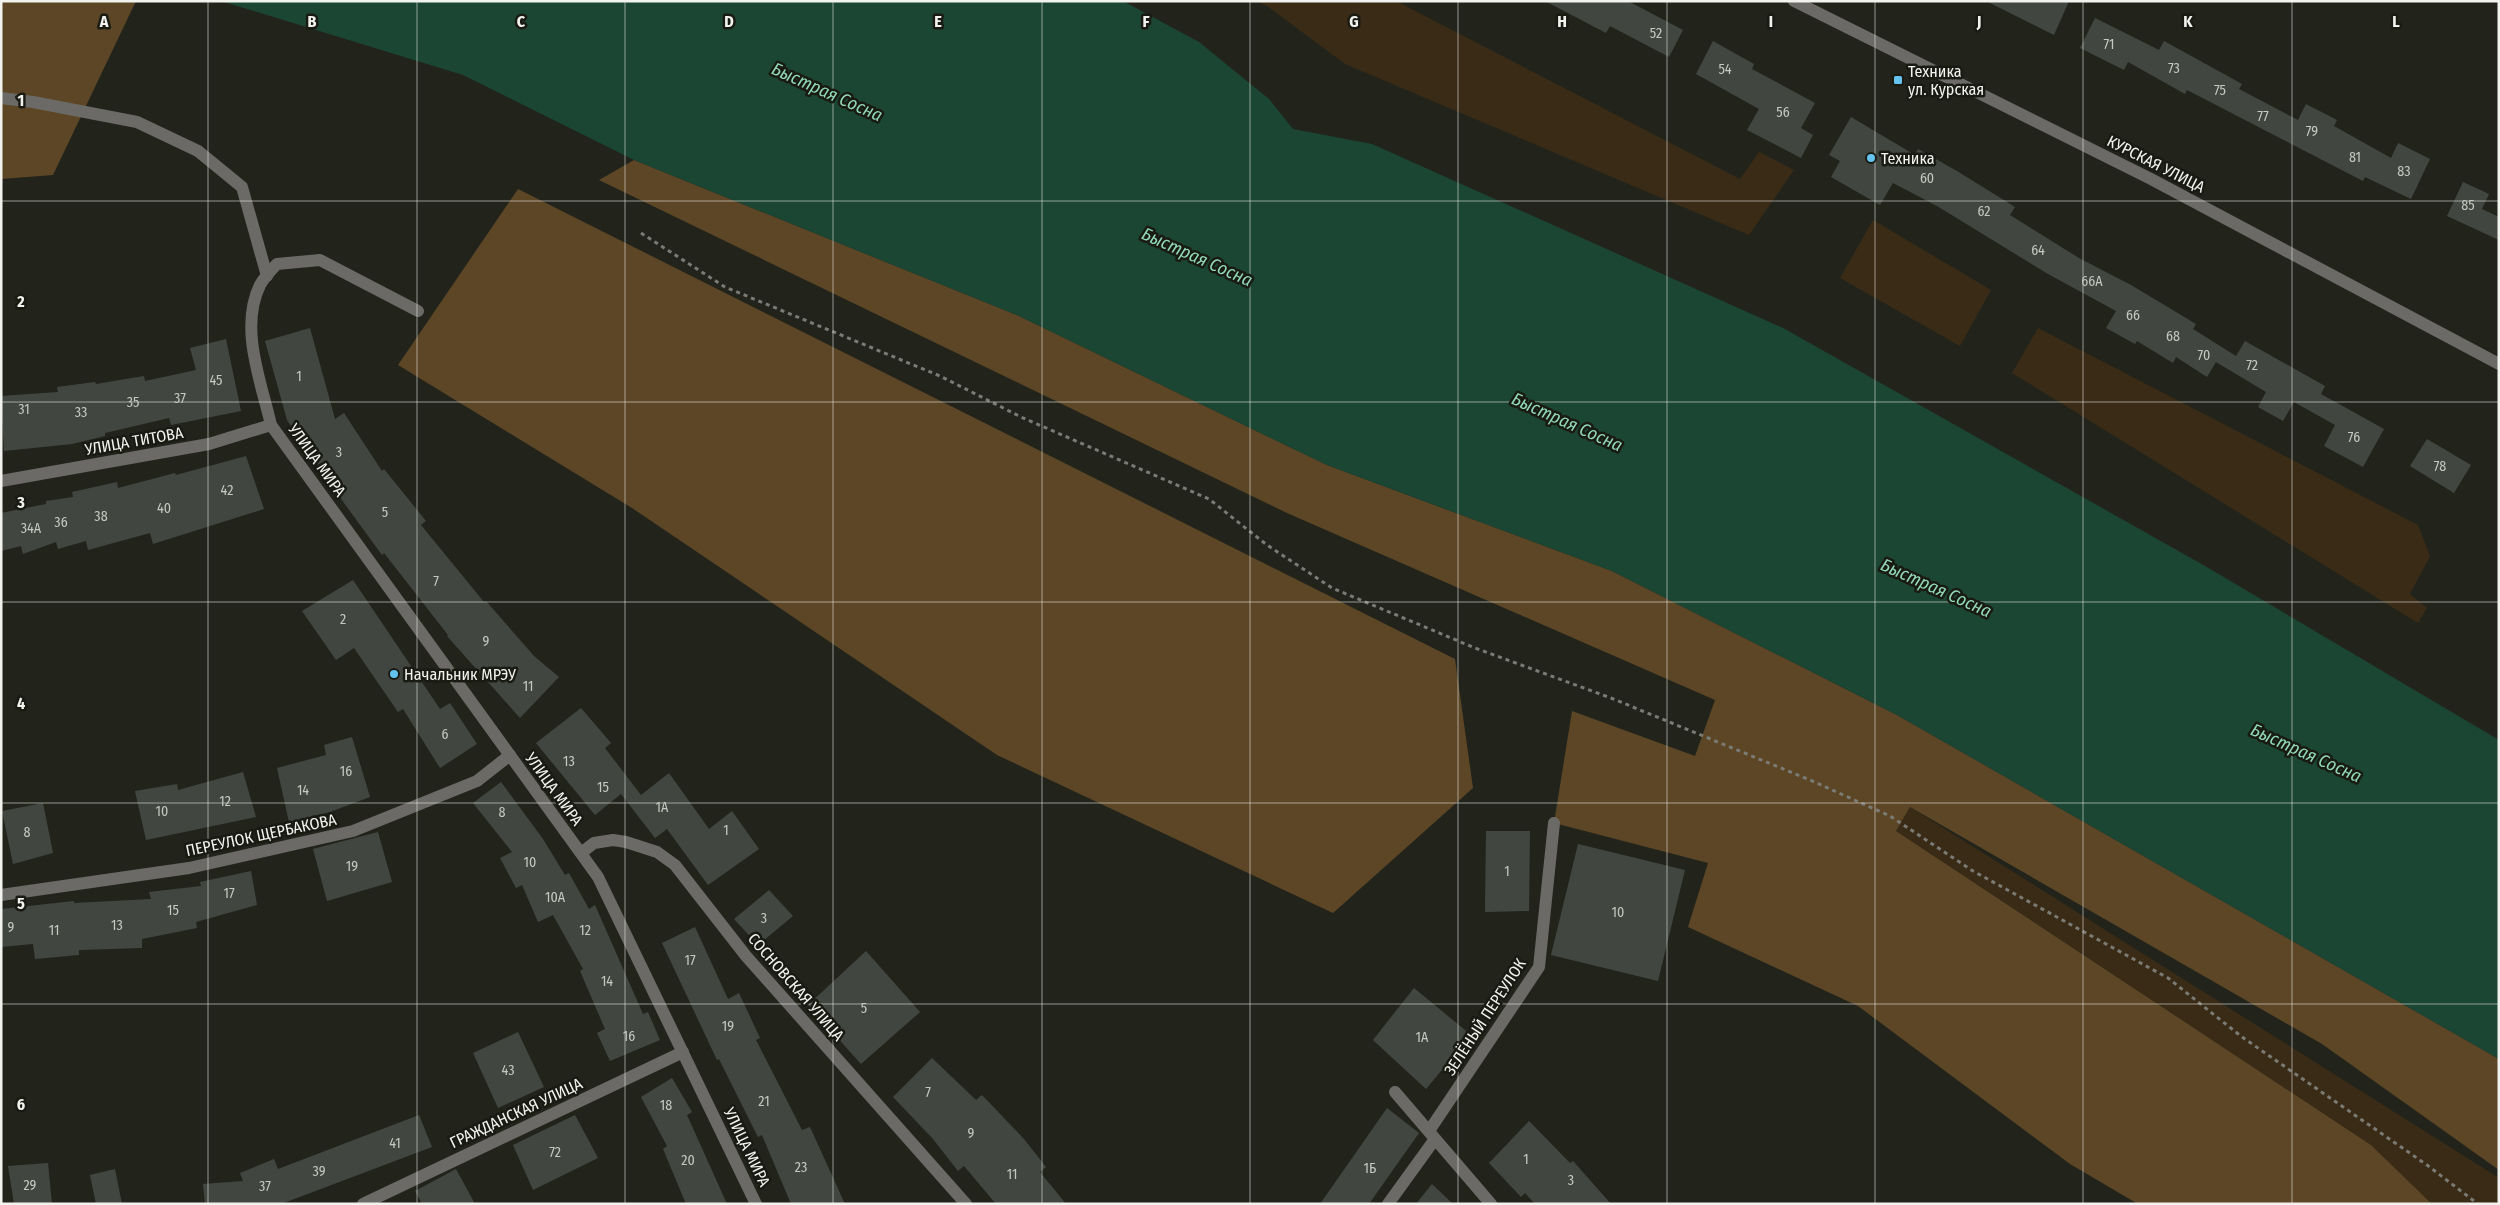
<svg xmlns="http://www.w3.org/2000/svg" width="2500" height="1205" font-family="'Fira Sans Condensed',sans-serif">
<rect width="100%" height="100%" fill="#22241c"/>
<g fill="#3a2b16">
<polygon points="1256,1 1396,1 1740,179 1759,152 1794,170 1749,235 1345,64 1267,6"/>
<polygon points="1873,220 1991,290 1960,346 1840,278"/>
<polygon points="2038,328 2418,525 2430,556 2410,594 2427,608 2418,623 2012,373"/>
<polygon points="1910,807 2499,1178 2499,1204 2432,1204 2371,1145 1896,831"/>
</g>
<g fill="#5c4625">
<polygon points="1,1 136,1 53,175 1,179"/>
<polygon points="634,160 1019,316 1327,465 1612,571 1897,715 2499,1059 2499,1170 2322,1044 1910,807 1896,831 2371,1145 2432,1204 2138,1204 2070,1164 1858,1006 1688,927 1708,863 1554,823 1572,711 1695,756 1715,700 1287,513 599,180"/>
<polygon points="518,189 1455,659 1473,788 1333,913 997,755 632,508 398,365"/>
</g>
<polygon fill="#1c4634" points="221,1 1123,1 1199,42 1269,99 1293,129 1372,144 1783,328 2205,566 2499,740 2499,1059 1897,715 1612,571 1327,465 1019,316 634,160 463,75"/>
<g fill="#414740">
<polygon points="1545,1 1628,1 1683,30 1669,57 1610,26 1606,33"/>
<polygon points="1986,1 2069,1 2054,35"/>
<polygon points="2095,18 2159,50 2164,41 2242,84 2239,89 2298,120 2306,104 2337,120 2334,126 2391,158 2398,143 2430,159 2411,199 2365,177 2363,181 2187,90 2185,94 2128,62 2124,70 2080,48"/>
<polygon points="1713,41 1754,64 1752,69 1815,103 1801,128 1813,135 1801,158 1747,130 1759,109 1696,74"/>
<polygon points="1851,117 1915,155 1918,149 1957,171 2015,207 2010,215 2079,258 2131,285 2196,324 2193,329 2236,356 2245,341 2325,386 2321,394 2384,429 2363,467 2324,446 2335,425 2294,402 2283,421 2258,407 2266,392 2216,362 2207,377 2176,357 2173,363 2137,341 2135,344 2106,328 2116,311 2048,274 1937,206 1893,183 1880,205 1831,177 1840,161 1829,155"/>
<polygon points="2463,182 2489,194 2482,209 2499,217 2499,240 2447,216"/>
<polygon points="310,328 335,419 344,413 382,471 384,469 426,521 421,525 484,602 486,601 534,656 559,677 520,718 447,636 448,635 384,553 382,555 344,503 287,420 265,341"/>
<polygon points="226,339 241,411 171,425 169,418 105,433 105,436 72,444 4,451 1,396 58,392 57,387 95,382 96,384 144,376 145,381 196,370 190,348"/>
<polygon points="2427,439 2471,465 2454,493 2410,466"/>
<polygon points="246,456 264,509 153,544 150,533 88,550 86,541 58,549 56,542 23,554 21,546 1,551 1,513 46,504 46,501 73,497 72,492 117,482 118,488 175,473 176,475"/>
<polygon points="353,580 440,709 450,703 477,744 440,768 403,709 398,712 354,648 336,660 302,611"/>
<polygon points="581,708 611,743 605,748 641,795 669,773 709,829 732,811 759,849 708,885 667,829 655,838 621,794 595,815 536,743"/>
<polygon points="352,737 370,797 330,812 289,822 277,768 326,755 324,745"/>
<polygon points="243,772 256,817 146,840 135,791 177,784 178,790"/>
<polygon points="501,782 543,839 565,875 569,873 589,909 595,905 643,1014 648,1012 660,1040 610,1061 597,1033 605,1029 580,971 583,969 553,915 538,922 522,885 516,888 500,858 512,852 473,803"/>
<polygon points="43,803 53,853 13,864 2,811"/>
<polygon points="1486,831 1530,831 1529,911 1485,912"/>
<polygon points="378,832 392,882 327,901 313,849"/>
<polygon points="1578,844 1685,870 1658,981 1551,955"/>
<polygon points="251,871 257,905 196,922 197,928 142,939 142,948 79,950 79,955 35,959 33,944 1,947 1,909 74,901 74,903 151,899 149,892 201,886 200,882"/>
<polygon points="769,890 793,916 758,945 734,919"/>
<polygon points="695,927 728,999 739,993 760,1038 756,1040 802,1130 810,1127 845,1204 791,1204 762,1135 758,1137 719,1059 717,1060 662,943"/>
<polygon points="866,951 920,1012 861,1064 808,1005"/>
<polygon points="1414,988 1471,1035 1426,1089 1373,1040"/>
<polygon points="518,1032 544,1087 498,1108 473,1053"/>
<polygon points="932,1058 976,1100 982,1095 1024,1139 1046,1167 1040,1172 1066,1204 996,1204 964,1166 958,1171 933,1139 893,1097"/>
<polygon points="672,1078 692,1112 687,1115 727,1204 686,1204 663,1149 667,1146 641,1097"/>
<polygon points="1387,1108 1419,1133 1369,1204 1320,1204"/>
<polygon points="419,1115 432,1147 281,1204 205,1204 203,1184 243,1181 240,1173 274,1159 278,1169"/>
<polygon points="575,1115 598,1158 533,1190 513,1145"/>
<polygon points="1529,1121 1570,1163 1573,1161 1611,1204 1535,1204 1525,1193 1521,1197 1489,1163"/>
<polygon points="48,1163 52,1204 14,1204 8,1166"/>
<polygon points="115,1169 122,1204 96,1204 90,1175"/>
<polygon points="456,1169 475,1204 422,1204 415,1191"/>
<polygon points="1432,1184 1453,1204 1416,1204"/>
</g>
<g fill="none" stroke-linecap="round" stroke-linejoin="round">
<polyline stroke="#7a7b75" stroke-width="3" stroke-dasharray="4 4" stroke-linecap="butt" points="641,233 725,287 940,376 1021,417 1209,499 1267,545 1332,588 1475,648 1611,698 1810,780 1890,816 1973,871 2168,978 2242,1037 2427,1165 2478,1204"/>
<g stroke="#6b6a66" stroke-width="12">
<polyline points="1794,1 2151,179 2499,364"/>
<polyline points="1,98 33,102 137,122 198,151 242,187 267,276"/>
<path d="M418,311L320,260L277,264C271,270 264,278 260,285C239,328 261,381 271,425L598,877L756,1204"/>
<polyline points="1,481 209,444 271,425"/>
<polyline points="581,853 594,843 613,840 626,842 657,852 675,865 746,956 966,1204"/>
<polyline points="1,895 189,868 353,831 477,781 510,755"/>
<polyline points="1395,1092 1491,1204"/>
<polyline points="1429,1131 1539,967 1554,823"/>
<polyline points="363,1204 683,1052"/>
<polyline points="1388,1204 1435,1139"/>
</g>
</g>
<path fill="none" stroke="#f2f3ee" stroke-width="1" stroke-opacity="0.55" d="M208,1V1204M417,1V1204M625,1V1204M833,1V1204M1042,1V1204M1250,1V1204M1458,1V1204M1667,1V1204M1875,1V1204M2083,1V1204M2292,1V1204M1,201H2499M1,402H2499M1,602H2499M1,803H2499M1,1004H2499"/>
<g fill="#65c4ef" stroke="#191b13" stroke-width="2">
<rect x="1893" y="75" width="10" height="10" rx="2.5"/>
<circle cx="1871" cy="158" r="5"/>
<circle cx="394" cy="674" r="5"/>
</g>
<g text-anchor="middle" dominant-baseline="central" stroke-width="5" stroke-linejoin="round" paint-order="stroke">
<g font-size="14" fill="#c6c8c2">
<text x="1656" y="33">52</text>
<text x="2109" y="44">71</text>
<text x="2174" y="68">73</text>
<text x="1725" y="69">54</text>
<text x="2220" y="90">75</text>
<text x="1783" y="112">56</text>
<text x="2263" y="116">77</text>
<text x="2312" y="131">79</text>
<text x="2355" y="157">81</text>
<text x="2404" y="171">83</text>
<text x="1927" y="178">60</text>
<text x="2468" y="205">85</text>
<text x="1984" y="211">62</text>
<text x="2038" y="250">64</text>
<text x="2092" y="281">66А</text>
<text x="2133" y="315">66</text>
<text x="2173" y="336">68</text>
<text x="2204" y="355">70</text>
<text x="2252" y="365">72</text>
<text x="299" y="376">1</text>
<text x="216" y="380">45</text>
<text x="180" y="398">37</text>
<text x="133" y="402">35</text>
<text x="24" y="409">31</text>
<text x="81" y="412">33</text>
<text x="2354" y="437">76</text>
<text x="339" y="452">3</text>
<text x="2440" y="466">78</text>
<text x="227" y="490">42</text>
<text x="164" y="508">40</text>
<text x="385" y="512">5</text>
<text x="101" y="516">38</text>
<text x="61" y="522">36</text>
<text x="31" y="528">34А</text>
<text x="436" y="581">7</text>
<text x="343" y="619">2</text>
<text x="486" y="641">9</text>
<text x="528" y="686">11</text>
<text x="445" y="734">6</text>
<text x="569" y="761">13</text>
<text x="346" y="771">16</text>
<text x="603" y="787">15</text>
<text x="303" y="790">14</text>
<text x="225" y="801">12</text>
<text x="662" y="807">1А</text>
<text x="162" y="811">10</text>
<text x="502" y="812">8</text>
<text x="726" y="830">1</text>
<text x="27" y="832">8</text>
<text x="530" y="862">10</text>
<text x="352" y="866">19</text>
<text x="1507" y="871">1</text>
<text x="229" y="893">17</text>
<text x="555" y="897">10А</text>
<text x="173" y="910">15</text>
<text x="1618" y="912">10</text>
<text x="764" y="918">3</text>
<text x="117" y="925">13</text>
<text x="11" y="927">9</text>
<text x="54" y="930">11</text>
<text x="585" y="930">12</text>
<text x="690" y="960">17</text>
<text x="607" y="981">14</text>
<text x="864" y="1008">5</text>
<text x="728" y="1026">19</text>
<text x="629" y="1036">16</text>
<text x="1422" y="1037">1А</text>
<text x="508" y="1070">43</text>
<text x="928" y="1092">7</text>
<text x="764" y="1101">21</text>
<text x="666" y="1105">18</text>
<text x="971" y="1133">9</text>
<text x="395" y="1143">41</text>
<text x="555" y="1152">72</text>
<text x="1526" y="1159">1</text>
<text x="688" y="1160">20</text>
<text x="801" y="1167">23</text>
<text x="1370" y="1168">1Б</text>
<text x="319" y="1171">39</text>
<text x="1012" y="1174">11</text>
<text x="1571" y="1180">3</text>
<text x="30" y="1185">29</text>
<text x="265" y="1186">37</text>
</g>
<g font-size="16" fill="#f2f3ee" stroke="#191b13" text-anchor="start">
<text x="1908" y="71">Техника<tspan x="1908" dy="18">ул. Курская</tspan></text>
<text x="1881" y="158">Техника</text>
<text x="404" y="674">Начальник МРЭУ</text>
</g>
<g font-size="16" fill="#f2f3ee" stroke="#191b13">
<text transform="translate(2156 164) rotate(27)">КУРСКАЯ УЛИЦА</text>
<text transform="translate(134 441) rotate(-10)">УЛИЦА ТИТОВА</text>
<text transform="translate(317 460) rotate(54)">УЛИЦА МИРА</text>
<text transform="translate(554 789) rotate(54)">УЛИЦА МИРА</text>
<text transform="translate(261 835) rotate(-12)">ПЕРЕУЛОК ЩЕРБАКОВА</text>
<text transform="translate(796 987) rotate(49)">СОСНОВСКАЯ УЛИЦА</text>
<text transform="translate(1485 1017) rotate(-57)">ЗЕЛЁНЫЙ ПЕРЕУЛОК</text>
<text transform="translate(516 1113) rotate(-25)">ГРАЖДАНСКАЯ УЛИЦА</text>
<text transform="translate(747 1147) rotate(64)">УЛИЦА МИРА</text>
</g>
<g font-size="18" font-style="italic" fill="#91d9b7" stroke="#191b13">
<text transform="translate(827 92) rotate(24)">Быстрая Сосна</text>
<text transform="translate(1197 257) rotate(24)">Быстрая Сосна</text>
<text transform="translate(1567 422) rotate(24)">Быстрая Сосна</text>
<text transform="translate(1936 588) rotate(24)">Быстрая Сосна</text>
<text transform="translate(2306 753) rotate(24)">Быстрая Сосна</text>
</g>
</g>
<g font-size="16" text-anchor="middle" font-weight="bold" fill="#f2f3ee" stroke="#191b13" stroke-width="5" stroke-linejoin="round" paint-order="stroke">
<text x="104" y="27">A</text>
<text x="312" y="27">B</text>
<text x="521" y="27">C</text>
<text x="729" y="27">D</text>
<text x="938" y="27">E</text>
<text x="1146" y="27">F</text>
<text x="1354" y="27">G</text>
<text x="1562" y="27">H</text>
<text x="1771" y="27">I</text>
<text x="1979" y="27">J</text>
<text x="2188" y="27">K</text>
<text x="2396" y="27">L</text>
<text x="21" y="106">1</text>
<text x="21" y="307">2</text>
<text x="21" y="508">3</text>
<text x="21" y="709">4</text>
<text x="21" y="909">5</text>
<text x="21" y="1110">6</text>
</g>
<rect width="2500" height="1205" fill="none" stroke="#f2f3ee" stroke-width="5"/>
</svg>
